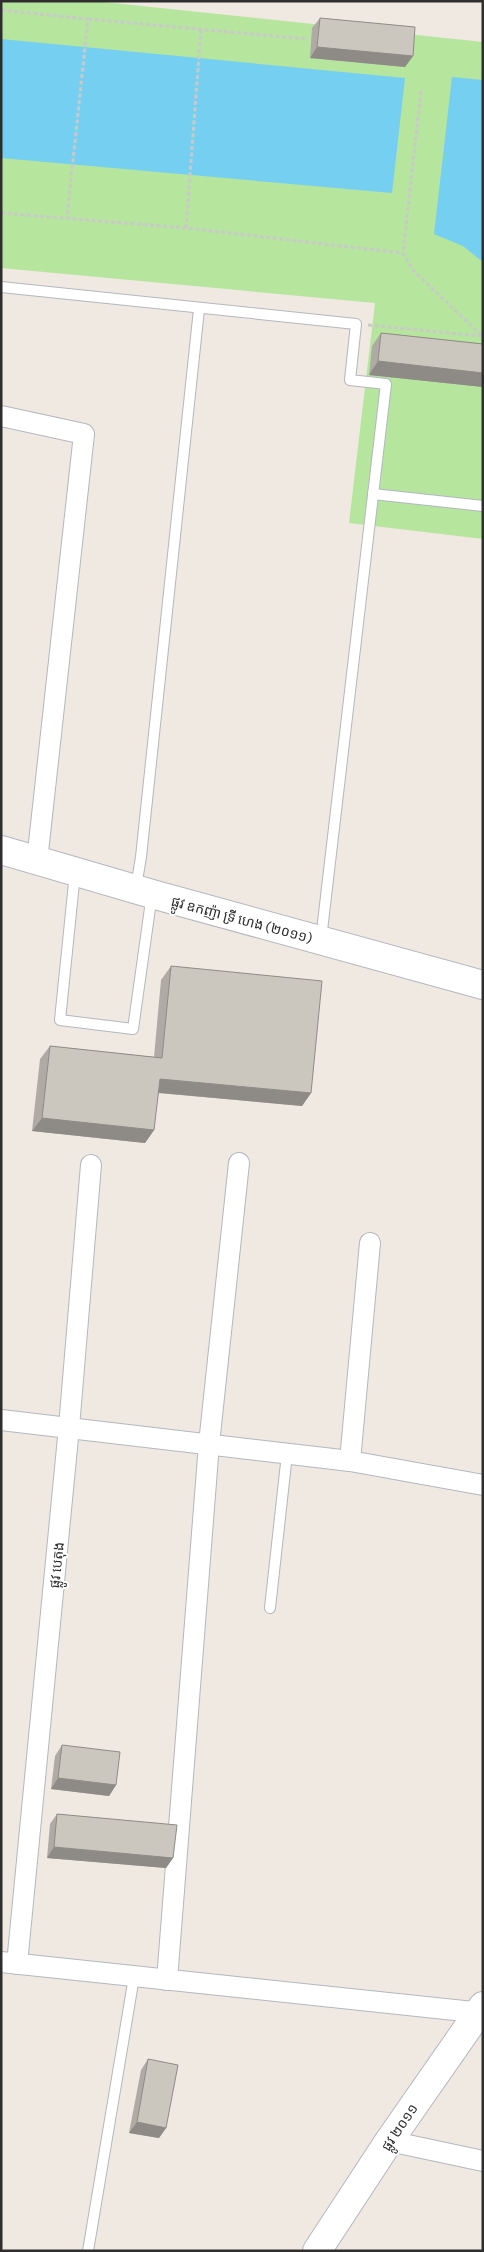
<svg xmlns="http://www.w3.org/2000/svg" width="484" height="2252" font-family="Commissioner,'Noto Sans Khmer',sans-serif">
<rect width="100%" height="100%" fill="#efe9e1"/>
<polygon fill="#b6e59e" points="1,1 94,1 483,42 483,539 349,523 375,303 1,268"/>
<g fill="#75cff0">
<polygon points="1,39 405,78 392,193 1,158"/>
<polygon points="452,77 483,80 483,262 463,246 434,234"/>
</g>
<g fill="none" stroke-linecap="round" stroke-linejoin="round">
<g stroke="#b4b7c1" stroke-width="12">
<g id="lane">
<polyline points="1,287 356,324 350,380 386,384 321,939"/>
<polyline points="373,494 483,506"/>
<polyline points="75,873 60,1020 133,1029 152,894"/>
<polyline points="136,887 141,857 199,309"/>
<polyline points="270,1608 287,1454"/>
<polyline points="88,2251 134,1977"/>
</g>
</g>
<g stroke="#b4b7c1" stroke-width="22">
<g id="street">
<polyline points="1,416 84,434 37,861"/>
<polyline points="1,1420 350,1461 483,1485"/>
<polyline points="350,1461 370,1243"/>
<polyline points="1,1962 483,2013"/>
<polyline points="17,1964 69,1427 91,1165"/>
<polyline points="167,1980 209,1444 239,1163"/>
<polyline points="389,2141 483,2161"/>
</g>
</g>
<g stroke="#b4b7c1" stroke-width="30">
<g id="secondary">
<polyline points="1,850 152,894 483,985"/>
<polyline points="317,2251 389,2141 483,2006"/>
</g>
</g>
<g stroke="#c9c9c9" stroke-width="3" stroke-dasharray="4 2.5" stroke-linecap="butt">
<polyline points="1,10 88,19 67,217"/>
<polyline points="88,19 306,39"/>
<polyline points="421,91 403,253 413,270 483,337"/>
<polyline points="1,213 186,228 403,253"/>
<polyline points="186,228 201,29"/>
<polyline points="368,325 481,336"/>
</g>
<use href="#lane" stroke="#fff" stroke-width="10"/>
<use href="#street" stroke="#fff" stroke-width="20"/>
<use href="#secondary" stroke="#fff" stroke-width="28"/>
</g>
<g fill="#afaba4">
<polygon points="320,18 413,56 405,67 310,58 312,28"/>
<polygon points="381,333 483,344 483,387 369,375 372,346"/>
<polygon points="171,966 311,1093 302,1106 158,1093 154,1130 145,1143 32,1131 40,1059 50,1046 154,1057 161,980"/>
<polygon points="62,1745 116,1785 109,1796 51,1789 55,1756"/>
<polygon points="57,1814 173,1858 166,1868 47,1858 50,1824"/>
<polygon points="148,2059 166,2128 159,2138 129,2133 141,2070"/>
</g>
<g fill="#8e8b86">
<polygon points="317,47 413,56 405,67 310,58"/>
<polygon points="378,361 483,373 483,387 369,375"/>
<polygon points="160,1079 311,1093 302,1106 150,1092"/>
<polygon points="42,1118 154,1130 145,1143 32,1131"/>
<polygon points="58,1778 116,1785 109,1796 51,1789"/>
<polygon points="54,1847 173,1858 166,1868 47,1858"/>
<polygon points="137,2122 166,2128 159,2138 129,2133"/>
</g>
<g fill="#cbc7bf" stroke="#8e8b86">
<polygon points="320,18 415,27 413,56 317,47"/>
<polygon points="381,333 483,344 483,373 378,361"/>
<polygon points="171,966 322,981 311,1093 160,1079 154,1130 42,1118 50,1046 162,1058"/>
<polygon points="62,1745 120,1752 116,1785 58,1778"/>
<polygon points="57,1814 177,1825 173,1858 54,1847"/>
<polygon points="148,2059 178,2065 166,2128 137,2122"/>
</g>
<g text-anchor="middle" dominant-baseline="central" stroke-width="4" stroke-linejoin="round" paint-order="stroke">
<g font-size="14" fill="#2e2e2e" stroke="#fff">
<text transform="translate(242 919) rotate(15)">ផ្លូវ ឧកញ៉ា ទ្រី ហេង (២០១១)</text>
<text transform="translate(56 1565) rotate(-84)">ផ្លូវ បេតុង</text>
<text transform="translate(399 2127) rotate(-56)">ផ្លូវ ២០១១</text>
</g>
</g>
<rect width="484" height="2252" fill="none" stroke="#2e2e2e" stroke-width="5"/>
</svg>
